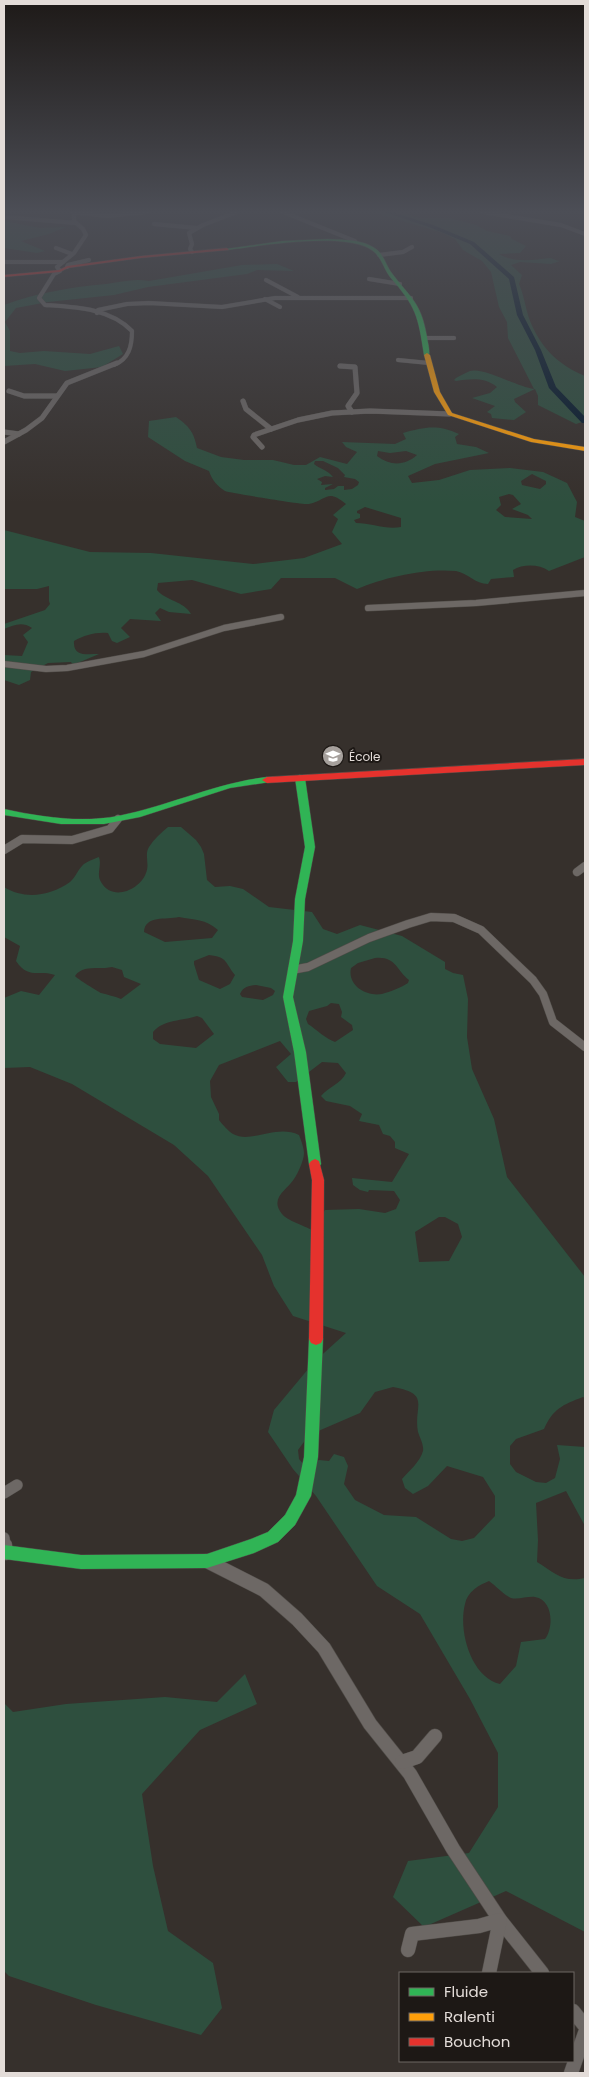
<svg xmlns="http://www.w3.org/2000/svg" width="589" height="2077" font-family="Poppins,sans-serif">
<rect width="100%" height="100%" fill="#36302c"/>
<g fill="#2e4f3e" fill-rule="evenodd">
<path d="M373,212H398L419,218H450L476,225L487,231L510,236L512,239L526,246L520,253L499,254C513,263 534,260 549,258C554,258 555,261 560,261L551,264L520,262L511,265L522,275L519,284C524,295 525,306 529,318C539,346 558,365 585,376V421L576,424L538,405V396L535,389L514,399L515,402L526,412L514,420L492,418L491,414L487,412L495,406L472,398L490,393L497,387C484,377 471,379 456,381L454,380L456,378C460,376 465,373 470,371C484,367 517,387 534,389L508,338L507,322L499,307L491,272L482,261L463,250L455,239L443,233Z"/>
<polygon points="4,221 40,228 66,227 49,234 21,241 45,251 37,253 4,248 4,240 7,239 4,238"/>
<path d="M277,264L294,271L257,270L247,274L148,287L114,295L48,302L16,308L5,322L10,331V351L20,353L44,351L90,354L119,346L123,354L102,367L65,371L35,364L4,366V305C36,293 72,287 106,284C121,282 134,278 149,281L242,265Z"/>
<path d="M176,417C189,426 194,432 197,448L221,457L244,460H273L294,465H306L320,457L347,464L357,452L346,447L342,442L395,444L406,439L403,433C424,427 438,424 459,434L455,437L457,444L476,447L489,453L435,464L408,476L412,483L439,480L470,470L510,468L543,472L567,483L577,502L575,517L585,521V557L549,571C539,564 523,564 513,570L514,577L491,579L488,584C475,584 468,573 456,571C426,568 385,577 357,589L335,578H281L271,589L241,594L192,580L158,583L157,590C166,601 184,601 191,614L169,612L160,608L155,613L161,621L130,619L121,628L130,637L117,643L112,641L108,633C95,632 85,635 74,641C73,657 86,654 99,654L73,665L71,662L48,663L31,672L30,680L19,685L4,680V655L22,656L28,642L23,635L32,628C22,621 14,625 4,629V624L45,610L50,604L49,601V586L37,589H4V530L90,552L151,553L253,564L304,558L342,544L332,532L338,519L333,515L346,504C327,488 327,500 309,504C303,505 231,493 225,491C217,486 212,480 209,471L185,461L148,437L149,421ZM378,451L390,453L406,451L417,455C405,466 390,466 377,456ZM315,461H323L338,468L345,475L344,477L355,479L359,482L358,485L352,489L344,490V486H338L334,489L325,490V488L333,484L321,485L322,482L317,479L325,476L333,477C328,470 320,469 314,464ZM532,474L546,481V484L540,489L522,485L521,481ZM509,494L513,495L521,504L512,509L528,515L532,519L505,517L496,510L501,505L499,497ZM365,507L401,518V527C386,530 371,523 356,523L354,520L360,518V514L357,513V511Z"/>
<path d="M168,827H181L196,840L201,847L204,854L207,880L215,887L230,886L243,889L269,907L312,912L323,929L337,934L360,925L402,936L445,962V969L453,973L463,975L468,999L467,1037L472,1069L494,1119L507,1177L585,1277V1398L583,1397C562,1405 553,1409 544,1429L516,1439L510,1446V1464L516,1472L536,1482L546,1483L555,1478L560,1459L557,1445L585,1447V1526L566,1491L536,1503L538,1540L537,1562C555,1573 563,1583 585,1578V1932L506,1891L424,1927L393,1897L408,1861L469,1853L498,1807V1753L470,1699L420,1614L377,1586L316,1496L293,1469L268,1432L274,1410L314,1362L346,1333L293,1316L274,1286L262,1255L208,1176L174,1145L72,1084L30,1067L4,1068V998L21,991L39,995L55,975C38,969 29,980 16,961L20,946L4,937V887C25,900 50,896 70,882C76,877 77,871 82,866C85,862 94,859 99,857C102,866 96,874 101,882C112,902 140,890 146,873C150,864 144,855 149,847C154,839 161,833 168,827ZM179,917C194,920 206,919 218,930L212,938L165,942L144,932C145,915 166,920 179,917ZM209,955C228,957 225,963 235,975L230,984L220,989L199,980L194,964V961ZM375,958C396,956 396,970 409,980L408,983C402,987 390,992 382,994C367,997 347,986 351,968L358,963ZM112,967L122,970L124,977L141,984L121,999C114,996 108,995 101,993C99,992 76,978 75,976C83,964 99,970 112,967ZM256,985L271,988L275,991L273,995L263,1000L242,997L240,994C244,986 248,986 256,985ZM331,1003L339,1004L342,1012L341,1017L352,1025L353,1030L335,1042C326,1039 317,1030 308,1024L306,1019L309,1011L327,1006ZM197,1016L202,1018L214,1034L196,1048L160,1044L153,1039V1032C164,1019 183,1021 197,1016ZM280,1041L291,1054L276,1067L288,1082H296L322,1062L338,1063L346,1073C341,1084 328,1087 321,1096L326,1101L350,1106L362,1114L359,1121L379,1125L383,1134L390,1136L395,1142V1148L409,1154L392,1182L352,1178L353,1185L360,1190L368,1192L369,1190L394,1191L400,1200L396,1209L385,1213L359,1209L325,1210L312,1230C305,1226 286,1220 282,1214C269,1198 287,1190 294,1179C298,1173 304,1160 304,1153C304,1148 301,1140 299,1135C276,1124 251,1144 233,1134C228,1131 223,1125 219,1120V1114L211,1097L210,1081L219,1065ZM439,1217H445L458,1224L462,1237L449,1261L419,1262L415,1232ZM393,1387C432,1394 413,1406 418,1432C420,1438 424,1445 423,1451C420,1462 409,1471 402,1479L405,1488L413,1494L428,1486L447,1466L483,1477L495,1496V1516L474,1538L462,1541L451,1539L416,1517L384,1515L355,1500L344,1484L348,1466L344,1457L334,1454L329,1461L319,1460L305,1466L299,1459L298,1450L309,1435L360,1413L375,1392ZM489,1581C496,1586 504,1595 511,1598C518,1600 528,1596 535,1597C553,1600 554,1627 545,1639L521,1642L516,1666L500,1684C471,1677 458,1631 465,1604C467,1592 479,1585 489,1581Z"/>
<polygon points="245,1674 257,1704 200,1730 142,1794 153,1866 168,1931 213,1963 222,2008 201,2035 96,2005 9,1976 4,1971 4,1703 13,1712 66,1704 165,1697 217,1702"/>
</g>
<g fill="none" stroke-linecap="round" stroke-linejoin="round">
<polygon fill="#051a2d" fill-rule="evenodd" points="384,212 392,212 433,225 474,242 514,277 523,315 541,350 556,387 585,417 585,423 582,423 549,388 535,350 517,315 509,279 470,244 429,227"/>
<g stroke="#504c48" stroke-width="4.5">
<g id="street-far5">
<polyline points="72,212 107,216 147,212"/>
<path d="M74,212V221L83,229L86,235L74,253L57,267L60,271L54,274L39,298L45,305C75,307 110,308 132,331C132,346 129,359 114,365"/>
<polyline points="283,212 355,241"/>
<polyline points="483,212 561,225 585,234"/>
<polyline points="4,217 76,223"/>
<polyline points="154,224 197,228"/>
<polyline points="56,248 72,254"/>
<polyline points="192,252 190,249 192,244 189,233 203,225 237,212"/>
<polyline points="379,255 403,252 412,247"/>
<polyline points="4,262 63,262"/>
<polyline points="67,267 68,265 89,260"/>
<polyline points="369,279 400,284"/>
<polyline points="266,280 298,297"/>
<polyline points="265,299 280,307"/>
<polyline points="97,313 98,310 127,304 149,303 222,307 275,298 411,298"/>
<polyline points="425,338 454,338"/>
<polyline points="398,360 429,363"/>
</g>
</g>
<g stroke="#504c48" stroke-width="5.5">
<g id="street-far4">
<polyline points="340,366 355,367 357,393 348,406 352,412"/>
<polyline points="9,391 24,396 57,396"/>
<polyline points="243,401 246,409 271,429"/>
<polyline points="4,432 19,434"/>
<polyline points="4,442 26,430 42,418 67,383 117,363"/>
<polyline points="262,447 253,437 254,435 298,420 332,413 370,411 450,414"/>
</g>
</g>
<g stroke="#504c48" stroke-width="7">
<g id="street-far3">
<polyline points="368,608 476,603 585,593"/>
<polyline points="4,664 46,669 67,668 144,654 224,628 281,617"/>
</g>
</g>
<g stroke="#504c48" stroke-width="9">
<g id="street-far2">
<polyline points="4,850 22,839 72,840 110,829 118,819"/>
<polyline points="577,872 585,866"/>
<polyline points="292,970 308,967 369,938 408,924 431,917 454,918 481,930 533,980 543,994 553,1022 585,1047"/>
</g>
</g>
<g stroke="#504c48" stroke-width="12">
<g id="street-far1">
<polyline points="4,1493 17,1485"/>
<polyline points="4,1538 5,1547"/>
</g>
</g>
<g stroke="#504c48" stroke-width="15">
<g id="street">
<polyline points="5,1545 6,1553"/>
<polyline points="207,1561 264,1590 297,1619 324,1648 370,1724 410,1774 453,1849 500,1920 542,1973"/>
<polyline points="402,1762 417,1757 435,1736"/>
<polyline points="408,1950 412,1934 479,1926 500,1920 489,1973"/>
<polyline points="573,2011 585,2026"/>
<polyline points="571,2073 585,2033"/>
</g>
</g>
<g stroke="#504c48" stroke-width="1">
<g id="fast">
<path d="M328,239C344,240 363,239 376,249C384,255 386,265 391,272C410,298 421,301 427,337C428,344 430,350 429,356L424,355C418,315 416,307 390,277C384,269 381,257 373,251C347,231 260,246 227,250L225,249L282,241Z"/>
<polygon points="300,775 305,778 315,847 305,899 303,941 293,997 306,1052 321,1164 319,1167 311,1167 309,1164 294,1052 283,997 293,941 295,899 305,847 295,778"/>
<path d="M267,777L270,778V782L230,788L140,817L104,824H61L4,815V809C41,817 80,823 118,816C169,806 215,783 267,777Z"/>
<polygon points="316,1333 321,1335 323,1339 318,1457 311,1496 295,1525 278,1542 254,1553 207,1568 81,1569 4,1559 4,1545 81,1555 207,1554 251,1539 268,1532 285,1515 296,1495 304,1457 309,1339 311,1335"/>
</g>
</g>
<g stroke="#504c48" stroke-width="1">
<polygon id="slow" points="427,353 430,355 440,392 452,413 534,439 585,447 585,451 531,442 448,415 434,392 424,355"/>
</g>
<g stroke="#504c48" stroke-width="1">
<g id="jam">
<polygon points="227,248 229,250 141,258 68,268 60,272 4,277 4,275 59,270 67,266 141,256"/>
<polygon points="585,759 585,765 267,783 262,780 267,777"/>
<polygon points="315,1159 319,1161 324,1180 323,1339 321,1343 316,1345 311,1343 309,1339 312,1180 309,1164 311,1161"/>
</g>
</g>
<use href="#street-far5" stroke="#6d6865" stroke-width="4"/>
<use href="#street-far4" stroke="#6d6865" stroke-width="5"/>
<use href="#street-far3" stroke="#6d6865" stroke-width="6"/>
<use href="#street-far2" stroke="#6d6865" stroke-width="8"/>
<use href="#street-far1" stroke="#6d6865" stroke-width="11"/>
<use href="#street" stroke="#6d6865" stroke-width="14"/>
<use href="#fast" fill="#30b455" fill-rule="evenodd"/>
<use href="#slow" fill="#ff9f0a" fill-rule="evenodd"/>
<use href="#jam" fill="#e5322d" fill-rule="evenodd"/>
</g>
<linearGradient id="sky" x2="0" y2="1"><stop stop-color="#1e1a18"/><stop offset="0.42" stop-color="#4c4e56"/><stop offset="1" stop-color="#4c4e56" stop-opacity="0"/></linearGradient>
<rect width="589" height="503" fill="url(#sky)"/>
<defs>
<g id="school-disc" transform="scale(1.125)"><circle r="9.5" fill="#a6a09c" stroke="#1d1815"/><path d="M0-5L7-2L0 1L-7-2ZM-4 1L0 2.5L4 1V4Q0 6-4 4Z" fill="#fff"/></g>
</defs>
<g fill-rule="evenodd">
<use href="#school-disc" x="333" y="756"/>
</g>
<g text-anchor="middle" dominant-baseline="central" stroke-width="4" stroke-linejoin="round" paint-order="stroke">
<g font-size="12" fill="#e3dcd8" stroke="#1d1815" text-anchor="start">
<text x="349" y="756">École</text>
</g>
</g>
<rect width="589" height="2077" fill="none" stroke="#e3dcd8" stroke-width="10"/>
<rect x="399" y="1972" width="175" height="90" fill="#1d1815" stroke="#6c6663"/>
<rect x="409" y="1988" width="25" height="8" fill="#30b455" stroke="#6c6663"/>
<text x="444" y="1997" font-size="15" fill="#e3dcd8">Fluide</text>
<rect x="409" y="2013" width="25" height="8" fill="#ff9f0a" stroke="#6c6663"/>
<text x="444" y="2022" font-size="15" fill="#e3dcd8">Ralenti</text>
<rect x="409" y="2038" width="25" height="8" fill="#e5322d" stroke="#6c6663"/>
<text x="444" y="2047" font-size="15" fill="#e3dcd8">Bouchon</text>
</svg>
